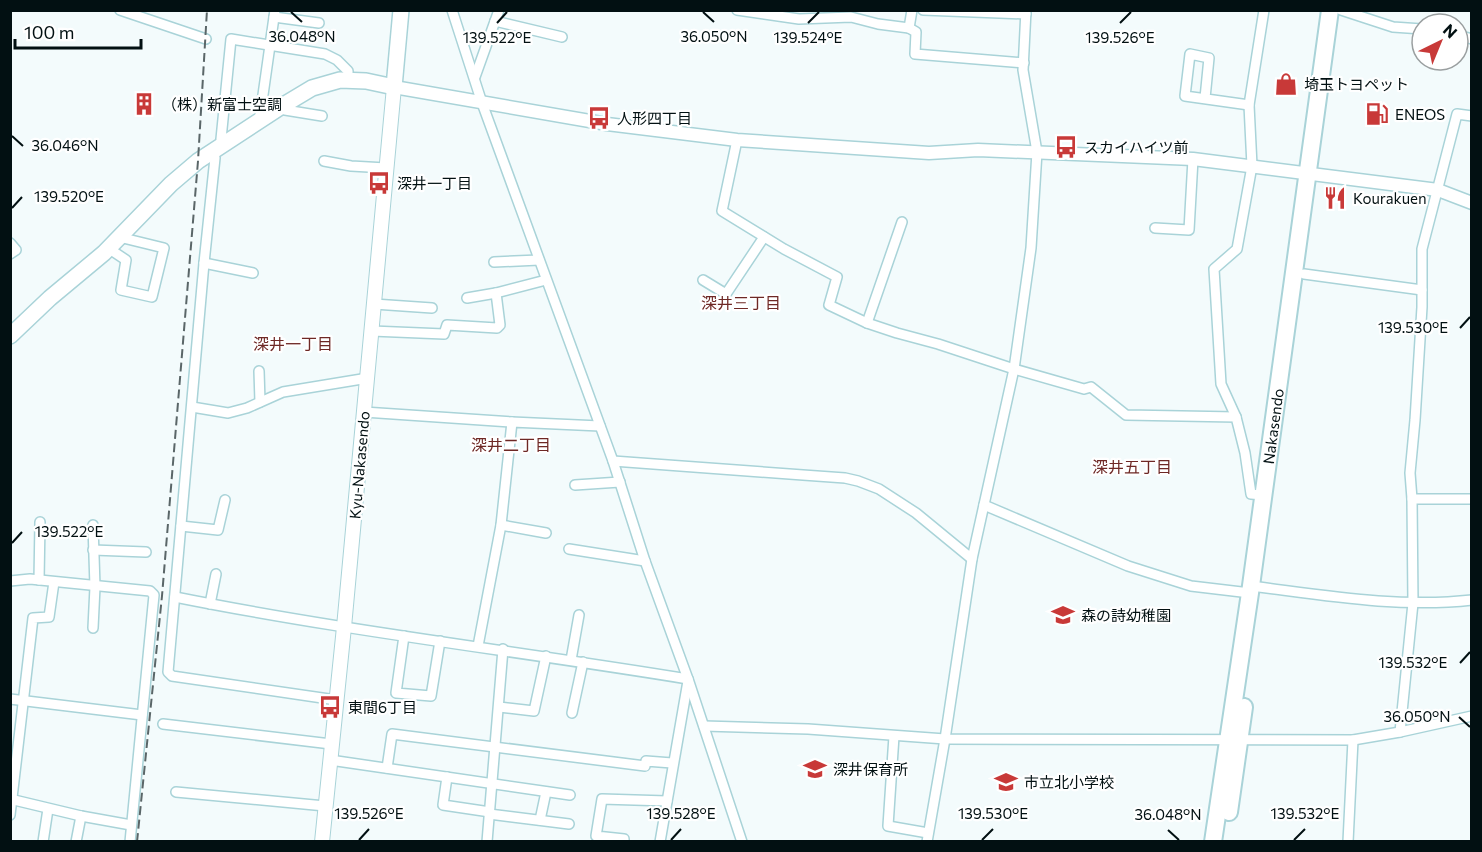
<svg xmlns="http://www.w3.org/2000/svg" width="1482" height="852" font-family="Commissioner,'Noto Sans JP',sans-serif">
<rect width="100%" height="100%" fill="#f3fbfc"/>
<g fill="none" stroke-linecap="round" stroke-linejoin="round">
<g stroke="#a9d3d8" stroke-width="12">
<g id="minor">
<polyline points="120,10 206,39"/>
<polyline points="452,10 482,103 613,461 645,561 688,679 742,842"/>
<polyline points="737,10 799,19 851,17 878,24 909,28 912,10"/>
<polyline points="923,10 1026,14"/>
<polyline points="1341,10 1393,27 1422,29"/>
<polyline points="274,17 319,23"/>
<polyline points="495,21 562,37"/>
<polyline points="909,28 916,32 915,54 1024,63"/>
<polyline points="1458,35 1472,39"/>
<polyline points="475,77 499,10"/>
<polyline points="1205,98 1209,58 1190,54 1185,96 1249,105"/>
<polyline points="282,106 285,110 322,116"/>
<polyline points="261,119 260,116 275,10"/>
<polyline points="737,140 722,211 784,249 837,277 829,305 867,323 897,333 938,344 1014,369 1084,389 1091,387 1126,415 1236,417 1245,453 1251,494 1263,495"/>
<polyline points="222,145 221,139 231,39 325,54 337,60 348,71 348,79"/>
<polyline points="213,151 215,158 204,263 168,672 172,676 336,700"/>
<polyline points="324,161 351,166 386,168"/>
<polyline points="1155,228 1189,230 1193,159"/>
<polyline points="10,243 16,250 10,254"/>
<polyline points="108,248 126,260 121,290 152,297 164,248 119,237"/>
<polyline points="494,262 539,260"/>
<polyline points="204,263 253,273"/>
<polyline points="1304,274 1422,290"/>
<polyline points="703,280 726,294 764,237"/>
<polyline points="467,298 496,293 546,280"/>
<polyline points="374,304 432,308"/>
<polyline points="867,323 902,222"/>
<polyline points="372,331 444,334 447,325 497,328 500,325 496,293"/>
<polyline points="259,371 260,402"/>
<polyline points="192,407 228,413 247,408 283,392 368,378"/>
<polyline points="364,412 512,422"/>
<polyline points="1236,417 1221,384 1214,269 1237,249 1252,166 1249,105 1264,10"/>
<polyline points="613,461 803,475 845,478 858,481 879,489 916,513 972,559"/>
<polyline points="575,485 620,482"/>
<polyline points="1412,499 1472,499"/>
<polyline points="984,505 1128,566 1191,586 1250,593"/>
<polyline points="93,525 95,587 93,628"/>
<polyline points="501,525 546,533"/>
<polyline points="181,526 218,530 225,500"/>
<polyline points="569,549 645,561"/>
<polyline points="93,550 146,552"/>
<polyline points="39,580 40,522"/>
<polyline points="10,581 30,579 150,591 154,595 130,842"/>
<path d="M1259,587C1329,596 1401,608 1472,600"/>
<path d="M175,597C345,631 517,651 688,679"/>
<polyline points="210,604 216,574"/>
<polyline points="404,636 396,693 431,696 440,641"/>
<polyline points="478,646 501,525 512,422 600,426"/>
<polyline points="571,660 579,615"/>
<polyline points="10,699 142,715"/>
<polyline points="499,707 534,711 546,656"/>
<polyline points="572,713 583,662"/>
<polyline points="163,724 331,744"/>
<polyline points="704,726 808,729 945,739 1353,740 1400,732 1472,716"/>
<polyline points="1400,732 1413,603 1412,499 1410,473 1415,420 1422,307 1422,249 1457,114 1472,116"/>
<polyline points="894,736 888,826 928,833"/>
<polyline points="330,760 570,795"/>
<polyline points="387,768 392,734 645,766 646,761 672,763"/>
<polyline points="447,777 443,805 490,812"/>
<polyline points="176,792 325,806"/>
<polyline points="10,799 81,816 131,825"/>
<polyline points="489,814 569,824"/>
<polyline points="10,815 33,618 49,617 54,582"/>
<polyline points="540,820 546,792"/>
<polyline points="43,842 48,809"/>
<polyline points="76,842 81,816"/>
<polyline points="487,842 503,649"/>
<polyline points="624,842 624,839 596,836 602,799 667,801"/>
<polyline points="660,842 688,681"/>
<polyline points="927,842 945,739 972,559 1014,369 1031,248 1037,152 1023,70 1026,10"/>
<polyline points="1348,842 1353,740"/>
</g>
</g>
<g stroke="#a9d3d8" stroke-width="15">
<polyline id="tertiary" points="394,87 607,124 737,140 929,153 978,150 1193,159 1438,190 1472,203"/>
</g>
<g stroke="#a9d3d8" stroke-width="16">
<polyline id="secondary" points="322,842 344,627 394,87"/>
</g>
<g stroke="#a9d3d8" stroke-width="18">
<polyline id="primary" points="10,336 50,298 104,253 171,184 198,161 282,106 312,88 340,80 366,81 394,87 401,10"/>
</g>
<g stroke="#a9d3d8" stroke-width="20">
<g id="trunk">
<polyline points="1229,812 1244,707"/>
<path id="s1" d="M1213,842L1250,593L1330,10"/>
</g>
</g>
<use href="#minor" stroke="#fff" stroke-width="9"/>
<use href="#tertiary" stroke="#fff" stroke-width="12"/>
<use href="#secondary" stroke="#fff" stroke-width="14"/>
<use href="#primary" stroke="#fff" stroke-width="15"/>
<use href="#trunk" stroke="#fff" stroke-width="16"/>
<polyline stroke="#5a6668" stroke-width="2" stroke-dasharray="9 4.5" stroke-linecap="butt" points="137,842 162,596 198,161 207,10"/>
</g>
<path fill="none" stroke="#021012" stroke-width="2" d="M291,12L302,22M703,12L714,22M497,23L507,12M808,23L819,12M1120,23L1131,12M12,136L23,146M12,208L22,197M1460,328L1470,317M12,543L22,532M1460,663L1470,652M1459,717L1470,727M1168,830L1179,840M359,840L369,829M671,840L681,829M982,840L993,829M1294,840L1305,829"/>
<defs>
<g id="shop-bare" transform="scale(1.8)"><path d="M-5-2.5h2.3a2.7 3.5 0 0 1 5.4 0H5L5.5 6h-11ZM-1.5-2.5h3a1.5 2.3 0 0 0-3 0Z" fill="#c83938" stroke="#fff" stroke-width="2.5" paint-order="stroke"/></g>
<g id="building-bare" transform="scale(1.8)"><path d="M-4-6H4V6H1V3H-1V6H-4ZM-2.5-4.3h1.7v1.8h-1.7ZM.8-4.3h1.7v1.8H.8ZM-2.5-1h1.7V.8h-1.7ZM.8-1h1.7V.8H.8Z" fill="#c83938" stroke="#fff" stroke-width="2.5" paint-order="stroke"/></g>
<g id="fuel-bare" transform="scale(1.8)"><path d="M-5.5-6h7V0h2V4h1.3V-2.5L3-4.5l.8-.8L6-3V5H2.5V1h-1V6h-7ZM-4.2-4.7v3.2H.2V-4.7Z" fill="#c83938" stroke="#fff" stroke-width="2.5" paint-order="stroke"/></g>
<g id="bus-bare" transform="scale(1.8)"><path d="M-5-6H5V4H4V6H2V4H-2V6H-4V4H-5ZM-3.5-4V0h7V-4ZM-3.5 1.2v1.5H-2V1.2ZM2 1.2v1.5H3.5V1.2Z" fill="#c83938" stroke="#fff" stroke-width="2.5" paint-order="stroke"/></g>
<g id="restaurant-bare" transform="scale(1.8)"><path d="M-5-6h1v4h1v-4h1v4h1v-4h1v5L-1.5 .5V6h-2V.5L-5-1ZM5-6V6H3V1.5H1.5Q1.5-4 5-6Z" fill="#c83938" stroke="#fff" stroke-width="2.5" paint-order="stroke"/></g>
<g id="school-bare" transform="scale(1.8)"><path d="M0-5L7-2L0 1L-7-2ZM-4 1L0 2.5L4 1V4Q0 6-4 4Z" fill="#c83938" stroke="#fff" stroke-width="2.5" paint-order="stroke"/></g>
</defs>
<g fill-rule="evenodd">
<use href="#shop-bare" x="1286" y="84"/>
<use href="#building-bare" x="144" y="104"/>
<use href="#fuel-bare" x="1377" y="114"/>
<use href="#bus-bare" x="599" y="118"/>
<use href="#bus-bare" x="1066" y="147"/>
<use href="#bus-bare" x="379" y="183"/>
<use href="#restaurant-bare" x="1335" y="198"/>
<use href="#school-bare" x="1063" y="615"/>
<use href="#bus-bare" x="330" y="707"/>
<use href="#school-bare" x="815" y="769"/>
<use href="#school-bare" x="1006" y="782"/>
</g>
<g text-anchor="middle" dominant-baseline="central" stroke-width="4.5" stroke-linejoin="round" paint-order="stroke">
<g font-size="15" fill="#021012" stroke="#fff" text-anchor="start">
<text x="1304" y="84">埼玉トヨペット</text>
<text x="162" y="104">（株）新富士空調</text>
<text x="1395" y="114">ENEOS</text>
<text x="617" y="118">人形四丁目</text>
<text x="1084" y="147">スカイハイツ前</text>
<text x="397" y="183">深井一丁目</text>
<text x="1353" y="198">Kourakuen</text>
<text x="1081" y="615">森の詩幼稚園</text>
<text x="348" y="707">東間6丁目</text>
<text x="833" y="769">深井保育所</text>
<text x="1024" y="782">市立北小学校</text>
</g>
<g font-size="15" fill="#021012" stroke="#fff">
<text stroke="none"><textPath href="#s1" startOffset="420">Nakasendo</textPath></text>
<text transform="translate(359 465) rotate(-85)">Kyu-Nakasendo</text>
</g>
<g font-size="16" fill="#6e2825" stroke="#fff">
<text x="741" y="302">深井三丁目</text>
<text x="293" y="343">深井一丁目</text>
<text x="511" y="444">深井二丁目</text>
<text x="1132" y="466">深井五丁目</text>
</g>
</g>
<g font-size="15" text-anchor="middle" fill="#021012" stroke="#fff" stroke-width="4.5" stroke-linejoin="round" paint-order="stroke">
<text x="302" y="42">36.048°N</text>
<text x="714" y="42">36.050°N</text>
<text x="497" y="43">139.522°E</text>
<text x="808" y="43">139.524°E</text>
<text x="1120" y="43">139.526°E</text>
<text x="65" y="151">36.046°N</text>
<text x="69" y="202">139.520°E</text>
<text x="1413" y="333">139.530°E</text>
<text x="69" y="537">139.522°E</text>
<text x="1413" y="668">139.532°E</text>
<text x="1417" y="722">36.050°N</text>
<text x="369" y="819">139.526°E</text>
<text x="681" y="819">139.528°E</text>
<text x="993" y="819">139.530°E</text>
<text x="1305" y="819">139.532°E</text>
<text x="1168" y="820">36.048°N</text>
</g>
<rect width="1482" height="852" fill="none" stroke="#021012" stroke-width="24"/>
<g transform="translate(1440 42) rotate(43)"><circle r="28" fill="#ffffff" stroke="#9a9fa0" stroke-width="1.5"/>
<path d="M0-4.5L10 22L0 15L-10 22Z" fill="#c83938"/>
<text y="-9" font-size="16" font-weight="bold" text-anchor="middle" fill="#021012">N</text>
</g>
<path d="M15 39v9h126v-9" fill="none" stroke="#021012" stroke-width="3"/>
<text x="24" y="39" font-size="18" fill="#021012" stroke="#ffffff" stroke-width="4.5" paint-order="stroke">100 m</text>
</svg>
